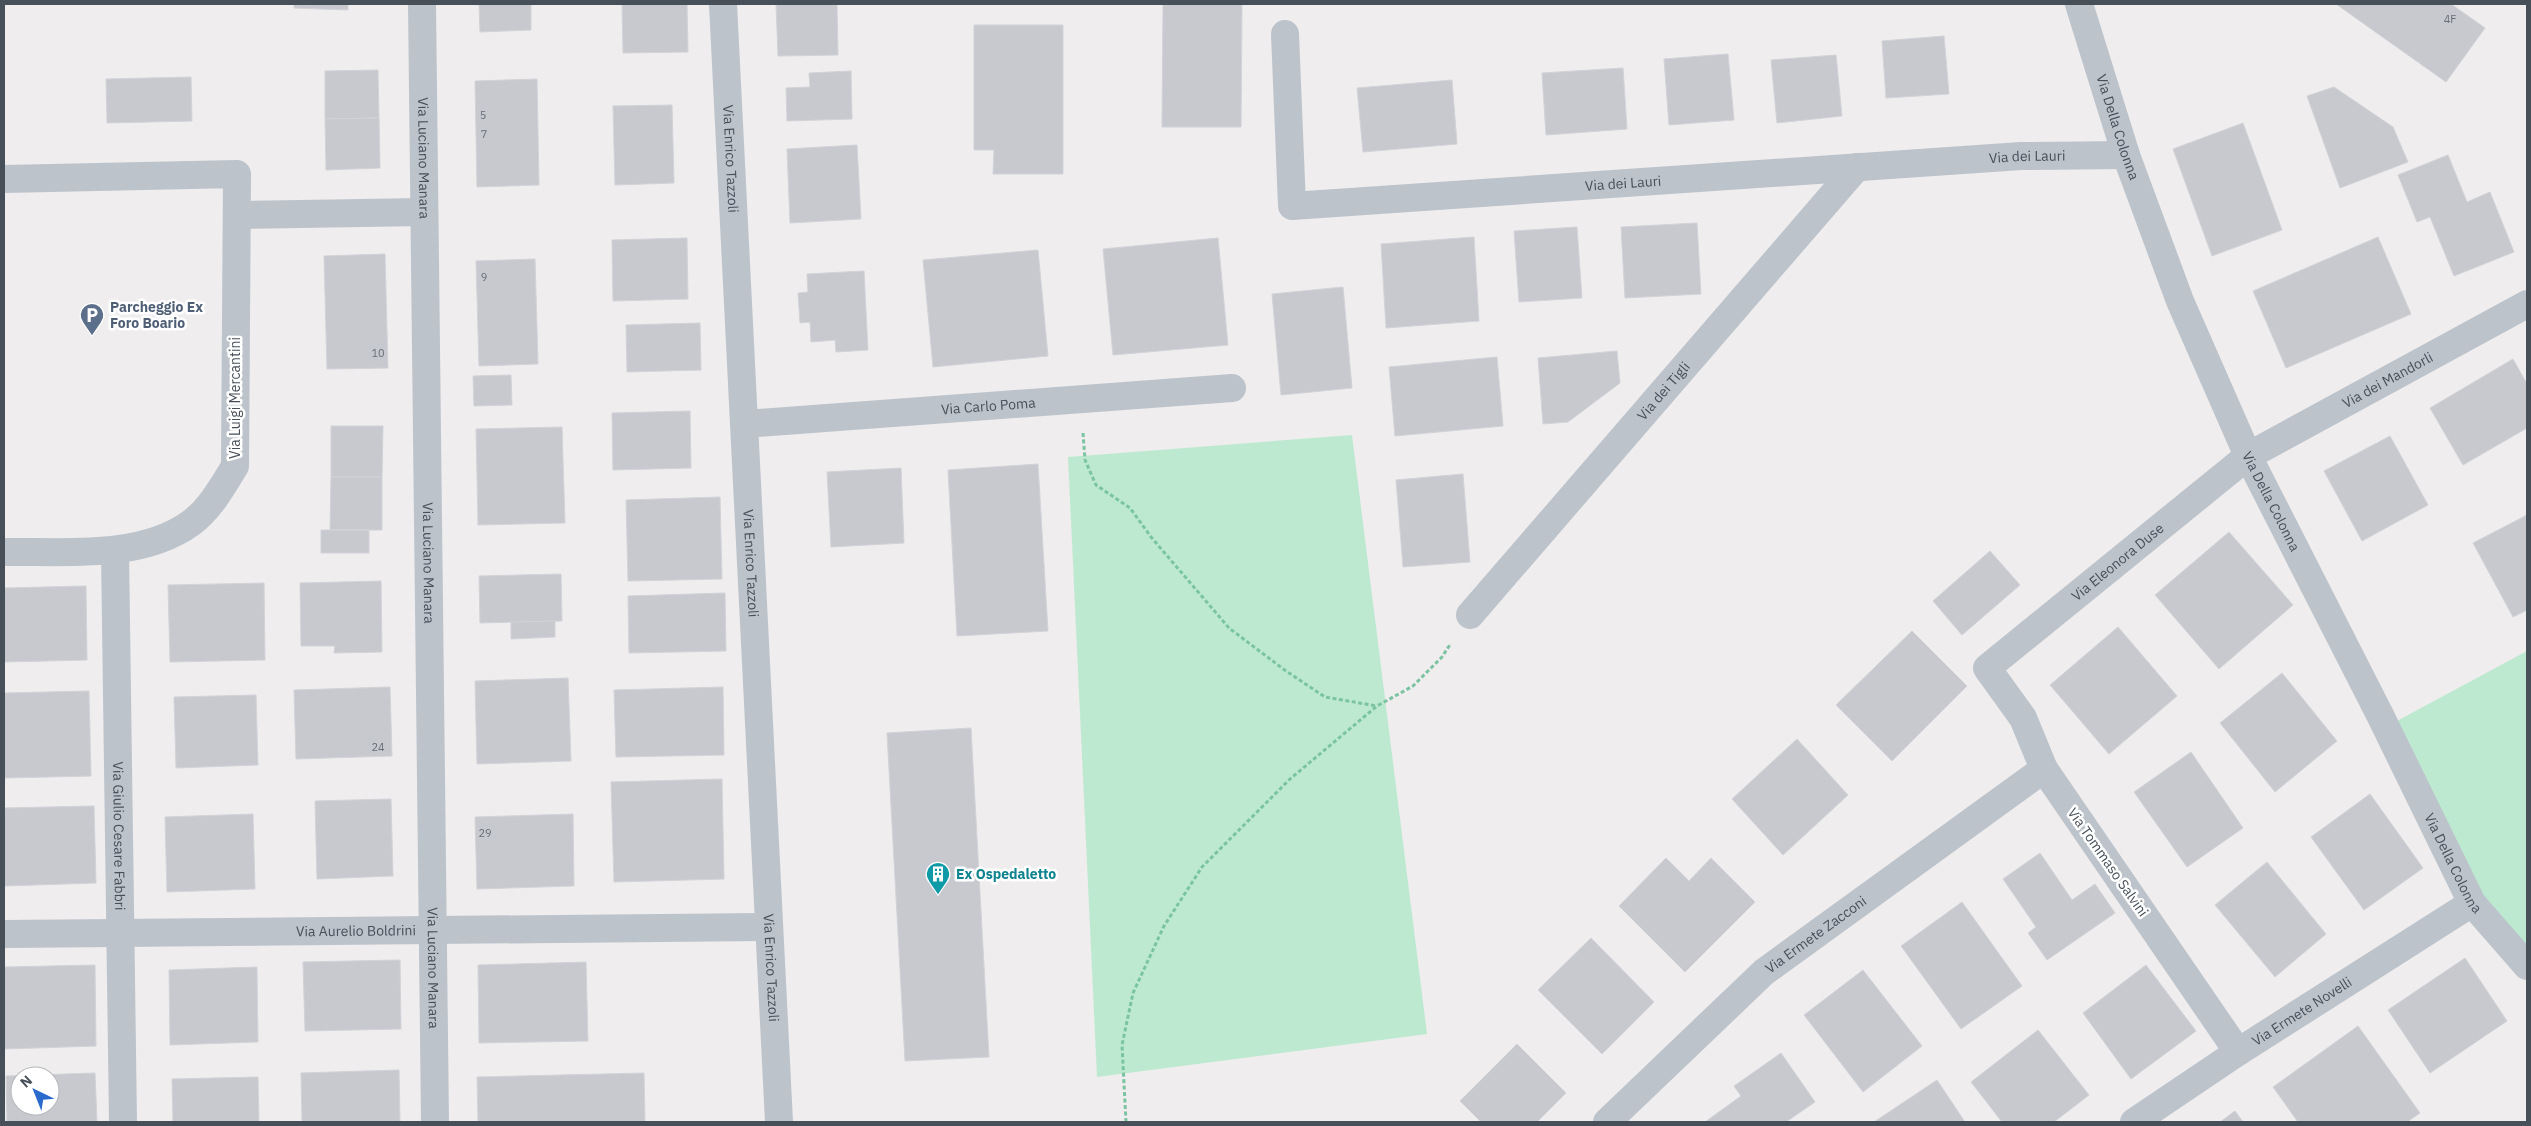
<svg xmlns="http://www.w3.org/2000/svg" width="2531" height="1126" font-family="'IBM Plex Sans',sans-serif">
<rect width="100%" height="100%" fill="#efeded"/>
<g fill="#bee9d1">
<polygon points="1352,435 1427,1034 1097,1077 1068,457"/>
<polygon points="2527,651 2527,947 2480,895 2395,722"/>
</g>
<g fill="#c7c9cf" stroke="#d1d3d8" fill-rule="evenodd">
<polygon points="294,4 348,4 348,10 294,8"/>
<polygon points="479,4 531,4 531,30 480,32"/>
<polygon points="622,4 687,4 688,52 623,53"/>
<polygon points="776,4 837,4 838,55 778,56"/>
<polygon points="1163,4 1242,4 1241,127 1162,127"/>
<polygon points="2336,4 2451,4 2485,28 2446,82"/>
<polygon points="974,25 1063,25 1063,174 993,174 994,150 974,150"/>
<polygon points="1944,36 1949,94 1886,98 1882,41"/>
<polygon points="1728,54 1734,120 1669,125 1664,59"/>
<polygon points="1836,55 1842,116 1777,123 1771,60"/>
<polygon points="1623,68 1627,129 1546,135 1542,73"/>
<polygon points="378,70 379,118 325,119 325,71"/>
<polygon points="851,71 852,119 787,121 786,88 810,87 809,73"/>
<polygon points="191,77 192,121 107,123 106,79"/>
<polygon points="537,79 539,185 477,187 475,81"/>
<polygon points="1452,80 1457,144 1363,152 1357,88"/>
<polygon points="2334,87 2393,127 2408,162 2340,188 2307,96"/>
<polygon points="672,105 674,183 615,185 613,106"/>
<polygon points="379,118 380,168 326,170 325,119"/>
<polygon points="2243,123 2282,230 2212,256 2173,149"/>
<polygon points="857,145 861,219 790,223 787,149"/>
<polygon points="2448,155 2467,202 2490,192 2514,252 2454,276 2430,217 2417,222 2398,175"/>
<polygon points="1697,223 1701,294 1625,298 1621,227"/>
<polygon points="1577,227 1582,298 1519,302 1514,231"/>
<polygon points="1474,237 1479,321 1386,328 1381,244"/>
<polygon points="2378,237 2411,314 2286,368 2253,291"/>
<polygon points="687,238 688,299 613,301 612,240"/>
<polygon points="1218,238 1228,345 1113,355 1103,249"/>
<polygon points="1038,250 1048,356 933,367 923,260"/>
<polygon points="385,254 388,368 327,369 324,256"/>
<polygon points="535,259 538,364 479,366 476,261"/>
<polygon points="864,271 868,350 836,352 835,340 811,342 810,322 800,323 798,293 808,292 807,274"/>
<polygon points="1343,287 1352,388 1281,395 1272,294"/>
<polygon points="700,323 701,370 627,372 626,325"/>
<polygon points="1617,351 1620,383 1568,422 1543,424 1538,358"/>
<polygon points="1497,357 1503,426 1395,436 1389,367"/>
<polygon points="2513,359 2527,384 2527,428 2463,465 2430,408"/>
<polygon points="511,375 512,405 474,406 473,376"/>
<polygon points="690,411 691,468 613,470 612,413"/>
<polygon points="331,426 383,426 382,477 331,477"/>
<polygon points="562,427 565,523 478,525 476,429"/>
<polygon points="2390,436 2428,505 2362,541 2324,471"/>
<polygon points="1038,464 1048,631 957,636 948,470"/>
<polygon points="901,468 904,543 831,547 827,472"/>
<polygon points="1463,474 1470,562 1403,567 1396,480"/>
<polygon points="331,477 382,477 382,530 330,530"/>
<polygon points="720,497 722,579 628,581 626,500"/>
<polygon points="2527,515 2527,610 2513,617 2473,543"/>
<rect x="321" y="530" width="48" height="23"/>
<polygon points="2229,532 2293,605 2219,669 2155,595"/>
<polygon points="1990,551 2020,585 1962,635 1933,601"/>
<polygon points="561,574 562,621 480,623 479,576"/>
<polygon points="381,581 382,652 334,653 335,646 301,646 300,583"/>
<polygon points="264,583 265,660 170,662 168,585"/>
<polygon points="86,586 87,660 4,662 4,588"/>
<polygon points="725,593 726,651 629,653 628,596"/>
<polygon points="555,621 555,637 511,639 511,622"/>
<polygon points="2118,627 2177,696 2109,754 2050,685"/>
<polygon points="1912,631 1967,686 1892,761 1836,705"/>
<polygon points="2282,673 2337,741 2275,792 2220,723"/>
<polygon points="568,678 571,761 477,764 475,681"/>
<polygon points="390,687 392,756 296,759 294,690"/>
<polygon points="723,687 724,755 616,757 614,690"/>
<polygon points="89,691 91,776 4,778 4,693"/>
<polygon points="256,695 258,765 176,768 174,697"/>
<polygon points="971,728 989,1057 905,1061 887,733"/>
<polygon points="1797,739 1848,795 1783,855 1732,799"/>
<polygon points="2191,752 2243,828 2187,867 2134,792"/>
<polygon points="722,779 724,879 614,882 611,782"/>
<polygon points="2370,794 2423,868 2364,910 2311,837"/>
<polygon points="391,799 393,876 317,879 315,801"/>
<polygon points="94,806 96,883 4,886 4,808"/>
<polygon points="253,814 255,889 167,892 165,817"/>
<polygon points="573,814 574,886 477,889 475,817"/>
<polygon points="2040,853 2072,900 2095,884 2115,913 2047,960 2028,933 2036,927 2003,879"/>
<polygon points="1666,858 1689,881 1711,858 1755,902 1685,972 1619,906"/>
<polygon points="2267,862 2326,934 2275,977 2215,905"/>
<polygon points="1962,902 2022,986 1961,1029 1901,946"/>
<polygon points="1591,938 1654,1002 1602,1054 1538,990"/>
<polygon points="2465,958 2507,1021 2430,1073 2388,1010"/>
<polygon points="400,960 401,1029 305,1031 303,962"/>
<polygon points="586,962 588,1041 479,1043 478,965"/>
<polygon points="95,965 96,1046 4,1049 4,967"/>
<polygon points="2146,965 2196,1031 2131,1079 2083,1013"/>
<polygon points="257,967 258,1042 170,1045 169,970"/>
<polygon points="1863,970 1922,1046 1863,1092 1804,1015"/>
<polygon points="2358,1026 2420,1113 2407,1122 2298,1122 2273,1087"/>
<polygon points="2038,1030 2089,1095 2054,1122 2002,1122 1971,1082"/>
<polygon points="1517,1044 1566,1093 1537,1122 1481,1122 1460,1101"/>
<polygon points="1781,1053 1815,1102 1786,1122 1705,1122 1741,1096 1734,1086"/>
<polygon points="399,1070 400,1122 302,1122 301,1073"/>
<path d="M95,1073L97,1122H7L6,1076ZM20,1076H50V1106H20Z"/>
<polygon points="644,1073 645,1122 478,1122 477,1077"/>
<polygon points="258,1077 259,1122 173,1122 172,1079"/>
<polygon points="1937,1080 1965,1122 1874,1122"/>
<polygon points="2235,1111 2243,1122 2220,1122"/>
</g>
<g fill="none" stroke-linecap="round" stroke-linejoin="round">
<g stroke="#7ac4a2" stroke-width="3" stroke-dasharray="4 2.5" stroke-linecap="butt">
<polyline points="1083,433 1085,460 1096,485 1130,508 1151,537 1229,628 1286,671 1325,697 1377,706"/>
<polyline points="1126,1122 1122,1045 1133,993 1164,926 1202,867 1290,779 1377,706 1413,686 1442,657 1451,643"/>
</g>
<g stroke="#bcc3cb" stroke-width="28">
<path id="s1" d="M422,4L435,1122"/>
<path id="s2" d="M723,4L779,1122"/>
<path id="s3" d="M2079,4L2126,155L2180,301L2248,456L2380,715L2472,903L2527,966"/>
<path id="s4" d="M1285,34L1292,206L2021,156L2126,155"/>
<path d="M4,179L237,174L235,466C223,486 210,509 191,523C140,560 63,551 4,552"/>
<polyline points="237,215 424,212"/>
<path id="s5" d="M744,424L1232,388"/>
<path id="s6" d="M115,551L123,1122"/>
<path id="s7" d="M1470,615L1857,167"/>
<path id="s8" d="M4,934L769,927"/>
<path id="s9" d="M2238,1052L2044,769L2023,718L1987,668L2248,456L2527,304"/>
<path id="s10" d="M1607,1122L1764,972L2044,769"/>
<path id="s11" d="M2134,1122L2238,1052L2472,903"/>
</g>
</g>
<defs>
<g id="parking-pin" transform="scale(1.25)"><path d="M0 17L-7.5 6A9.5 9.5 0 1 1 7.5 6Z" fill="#5c6f8a" stroke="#fff"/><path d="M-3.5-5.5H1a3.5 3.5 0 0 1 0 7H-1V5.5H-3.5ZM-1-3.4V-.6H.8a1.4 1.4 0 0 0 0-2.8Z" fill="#fff"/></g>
<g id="building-pin" transform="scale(1.25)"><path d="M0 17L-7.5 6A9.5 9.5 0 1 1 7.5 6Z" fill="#0f9aa8" stroke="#fff"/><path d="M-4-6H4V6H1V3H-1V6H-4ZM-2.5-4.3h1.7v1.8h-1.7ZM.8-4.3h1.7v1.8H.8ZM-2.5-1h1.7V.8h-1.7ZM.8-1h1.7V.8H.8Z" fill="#fff"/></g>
</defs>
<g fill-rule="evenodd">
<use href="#parking-pin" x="92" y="315"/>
<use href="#building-pin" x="938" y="874"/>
</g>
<g text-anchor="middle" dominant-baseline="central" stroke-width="5" stroke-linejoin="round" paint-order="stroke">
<g font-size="11" fill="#676e76">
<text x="2450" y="19">4F</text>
<text x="483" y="115">5</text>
<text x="484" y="134">7</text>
<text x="484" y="277">9</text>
<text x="378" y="353">10</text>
<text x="378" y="747">24</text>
<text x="485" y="833">29</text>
</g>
<g font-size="14" fill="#474f58" stroke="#fff">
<text stroke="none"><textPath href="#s3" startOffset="129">Via Della Colonna</textPath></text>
<text stroke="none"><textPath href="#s4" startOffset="909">Via dei Lauri</textPath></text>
<text stroke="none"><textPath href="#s1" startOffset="154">Via Luciano Manara</textPath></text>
<text stroke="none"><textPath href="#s2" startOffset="155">Via Enrico Tazzoli</textPath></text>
<text stroke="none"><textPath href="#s4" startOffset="504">Via dei Lauri</textPath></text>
<text stroke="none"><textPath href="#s9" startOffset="955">Via dei Mandorli</textPath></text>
<text stroke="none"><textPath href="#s7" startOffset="296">Via dei Tigli</textPath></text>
<text transform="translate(235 398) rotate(-90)">Via Luigi Mercantini</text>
<text stroke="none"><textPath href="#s5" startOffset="245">Via Carlo Poma</textPath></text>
<text stroke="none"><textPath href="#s3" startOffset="534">Via Della Colonna</textPath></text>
<text stroke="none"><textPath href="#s9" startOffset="628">Via Eleonora Duse</textPath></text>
<text stroke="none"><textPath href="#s1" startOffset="559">Via Luciano Manara</textPath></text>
<text stroke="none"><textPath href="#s2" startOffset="560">Via Enrico Tazzoli</textPath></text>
<text stroke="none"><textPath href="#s6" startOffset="285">Via Giulio Cesare Fabbri</textPath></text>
<text transform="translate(2108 862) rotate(55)">Via Tommaso Salvini</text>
<text stroke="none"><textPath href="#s3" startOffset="939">Via Della Colonna</textPath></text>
<text stroke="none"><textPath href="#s8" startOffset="352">Via Aurelio Boldrini</textPath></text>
<text stroke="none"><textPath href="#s10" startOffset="281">Via Ermete Zacconi</textPath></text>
<text stroke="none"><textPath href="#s1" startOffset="964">Via Luciano Manara</textPath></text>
<text stroke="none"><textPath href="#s2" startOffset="965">Via Enrico Tazzoli</textPath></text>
<text stroke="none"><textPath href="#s11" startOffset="201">Via Ermete Novelli</textPath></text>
</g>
<g font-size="14" font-weight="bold" fill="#4e5e75" stroke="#fff" text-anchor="start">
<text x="110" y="307">Parcheggio Ex<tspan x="110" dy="16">Foro Boario</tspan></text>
</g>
<g font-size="14" font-weight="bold" fill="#0d838f" stroke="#fff" text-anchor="start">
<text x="956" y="874">Ex Ospedaletto</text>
</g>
</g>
<rect width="2531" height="1126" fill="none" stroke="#474f58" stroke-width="10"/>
<g transform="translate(35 1091) rotate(317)"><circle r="24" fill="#ffffff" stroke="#b5b9bc"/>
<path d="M0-4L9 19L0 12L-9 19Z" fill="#2a6acc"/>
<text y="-8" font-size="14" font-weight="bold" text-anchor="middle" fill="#474f58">N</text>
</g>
</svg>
